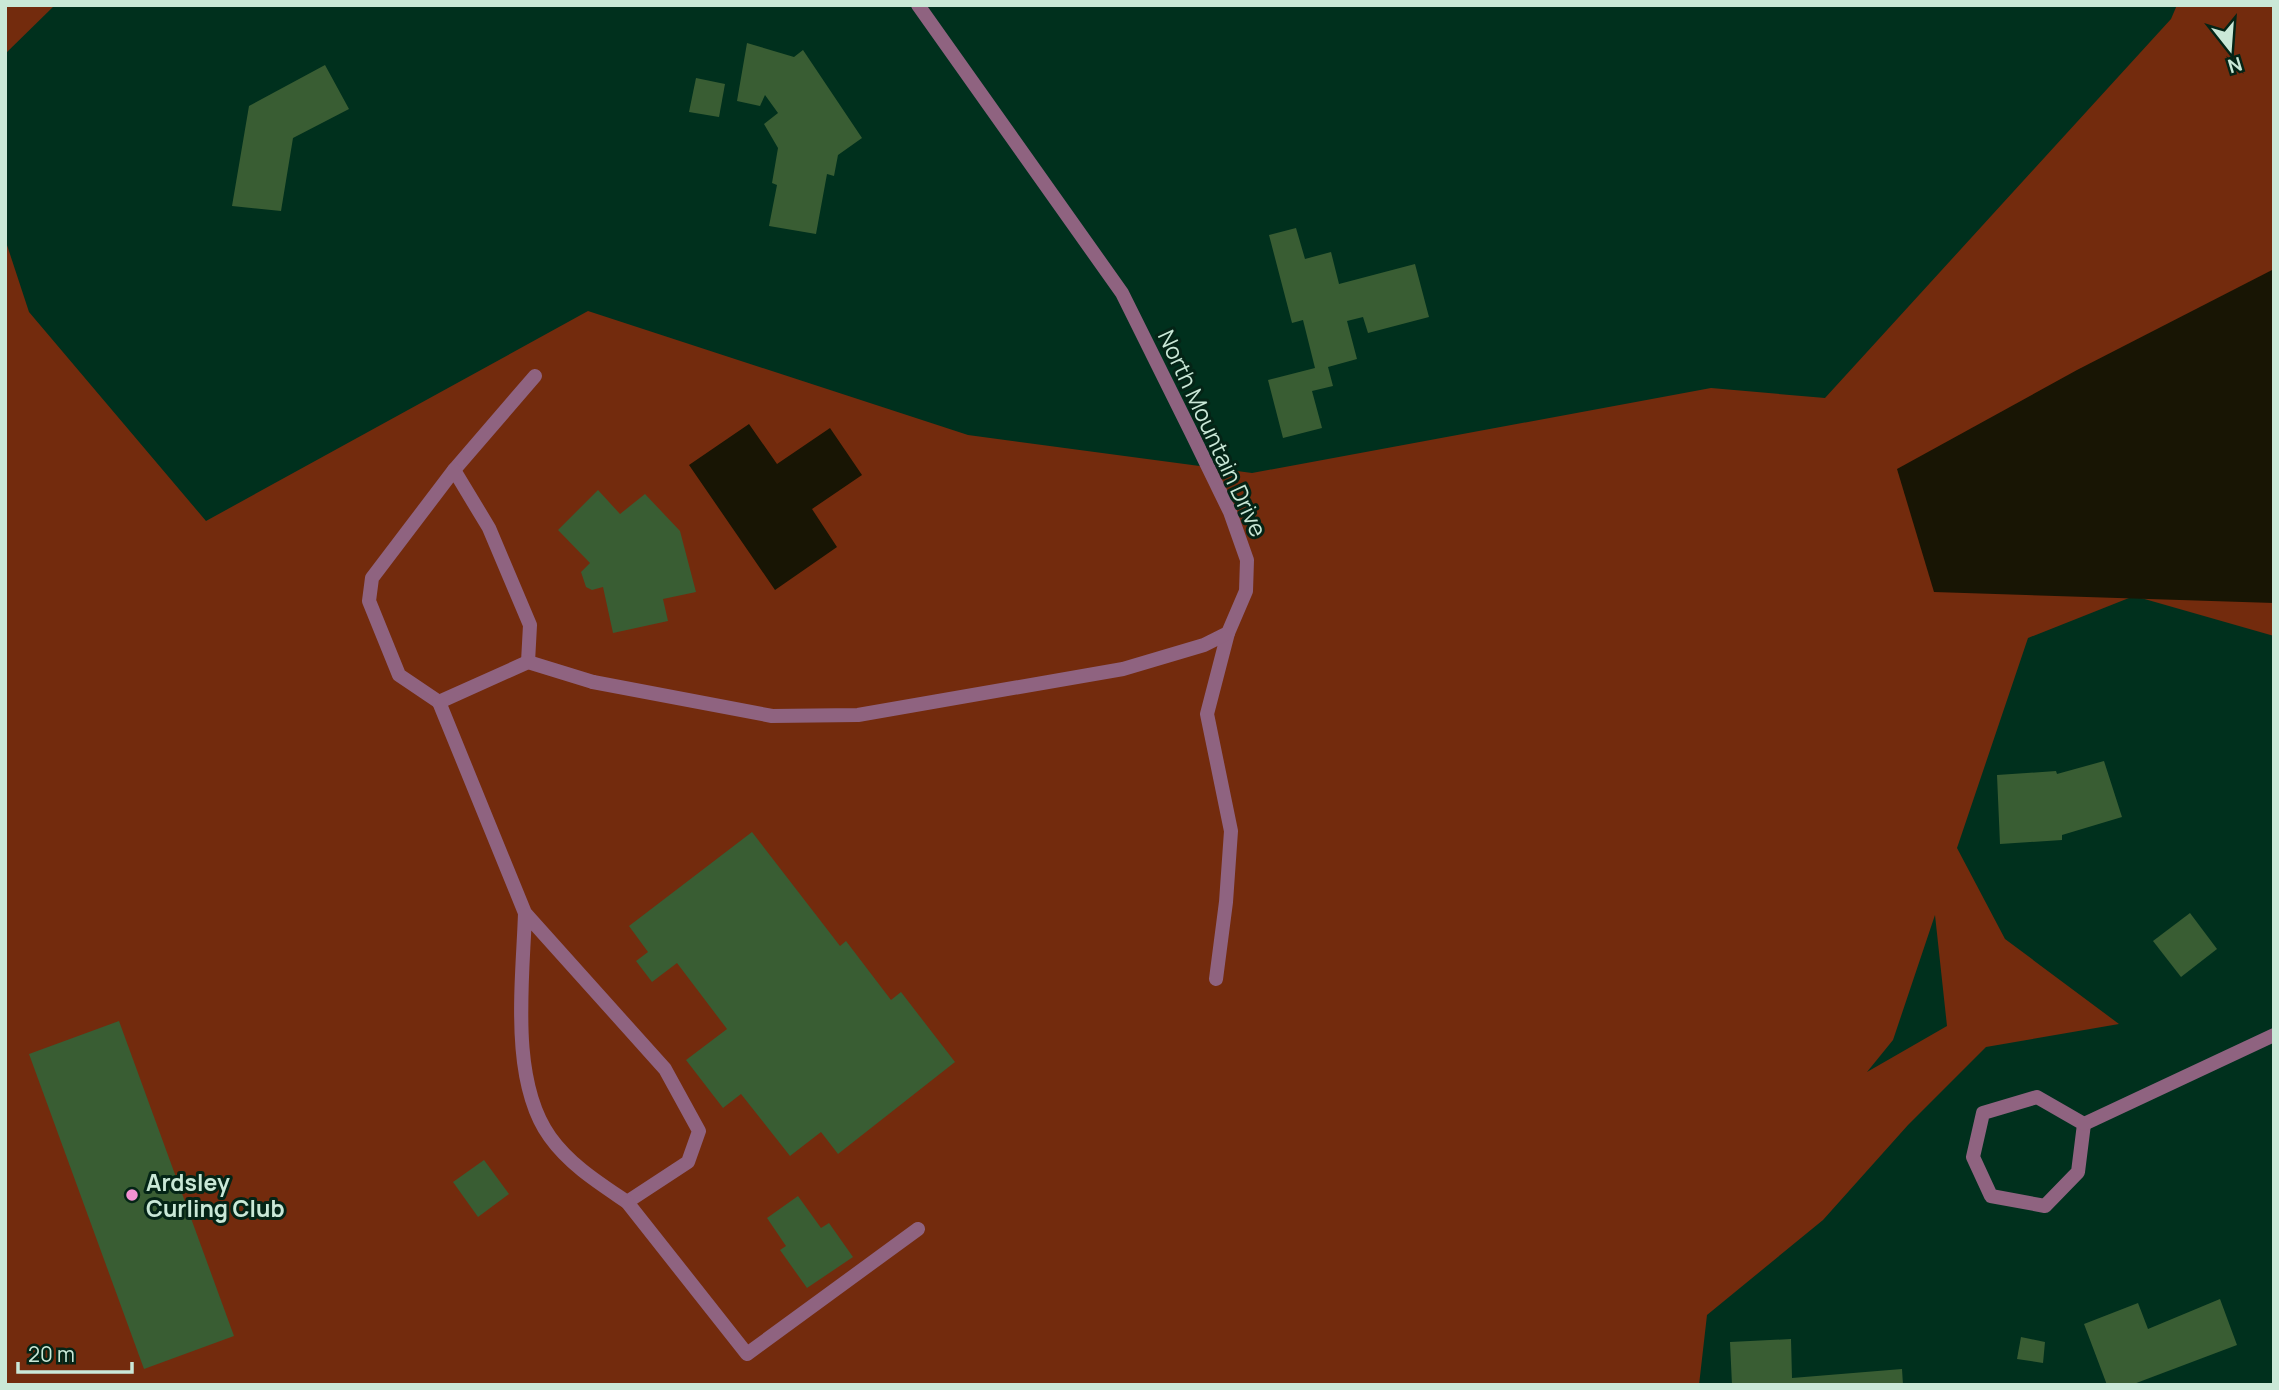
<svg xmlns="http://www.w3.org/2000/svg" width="2279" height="1390" font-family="Manrope,sans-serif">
<rect width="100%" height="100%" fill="#00301d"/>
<g fill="#732b0d" fill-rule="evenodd">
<polygon points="5,5 55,5 5,54"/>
<path d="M2177,5H2274V636L2134,596L2028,638L1957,848L2005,939L2119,1024L1986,1047L1908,1125L1823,1220L1707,1315L1699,1385H5V239L29,312L206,521L588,311L968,435L1252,473L1711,388L1825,398L2171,19ZM1935,915L1947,1026L1867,1072L1893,1040Z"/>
</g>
<g fill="#181504">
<polygon points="2274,269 2274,603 1934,592 1897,469 2077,370"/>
<polygon points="749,424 777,464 830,428 862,475 812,509 837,547 775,590 689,465"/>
</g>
<g fill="#395d33">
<polygon points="747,43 794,57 803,50 862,138 838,155 834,176 827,174 816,234 769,226 777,185 772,183 778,148 764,124 778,113 765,95 760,106 737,101"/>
<polygon points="325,65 349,109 293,138 281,211 232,206 249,106"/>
<polygon points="696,78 725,84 719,117 689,112"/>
<polygon points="1296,228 1305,259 1331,252 1339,284 1415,264 1429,317 1368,333 1363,317 1347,321 1357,359 1328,367 1333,386 1312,391 1322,428 1283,438 1268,380 1315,368 1303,320 1292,323 1269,235"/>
<polygon points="598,490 620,514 645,494 680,531 696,592 663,599 668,621 613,633 603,587 592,590 586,587 581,572 590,563 558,530"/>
<polygon points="2104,761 2122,817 2062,835 2062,840 2000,844 1997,775 2056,771 2057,774"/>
<polygon points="752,832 840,946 846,941 891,1000 901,992 955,1062 838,1154 821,1132 790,1156 741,1094 723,1108 686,1060 727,1029 677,963 652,982 636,961 648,952 629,926"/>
<polygon points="2190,913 2217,949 2181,977 2153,941"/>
<polygon points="119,1021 234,1336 144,1369 29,1054"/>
<polygon points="484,1160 509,1194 478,1217 453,1182"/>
<polygon points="798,1196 821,1228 829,1223 853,1257 807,1288 780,1250 786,1246 767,1218"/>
<polygon points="2220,1299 2237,1345 2131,1385 2107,1385 2084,1324 2138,1303 2148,1329"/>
<polygon points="2021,1337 2045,1342 2043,1363 2017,1359"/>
<polygon points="1791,1339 1792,1378 1902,1369 1903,1385 1732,1385 1730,1342"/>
</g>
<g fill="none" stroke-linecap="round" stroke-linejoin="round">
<g stroke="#8f6380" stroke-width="14">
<polyline points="454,470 535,376"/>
<polyline points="439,702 399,675 369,601 372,578 454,470 489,528 530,625 528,662"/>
<path d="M525,913C523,979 509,1080 550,1137C570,1165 599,1183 627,1202L688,1162L699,1131L665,1069L525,913L439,702L528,662L593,682"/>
<polyline points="1216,979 1226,902 1231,831 1207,714 1228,633"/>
<polyline points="627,1202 747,1354 918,1229"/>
</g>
<g stroke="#8f6380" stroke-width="14">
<polyline points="593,682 772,716 858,715 1123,669 1204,645 1228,633 1246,591 1247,560 1230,512 1191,432 1122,293 918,5"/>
<polygon points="2037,1097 2084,1124 2078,1172 2045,1206 1991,1196 1973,1157 1983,1113"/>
<polyline points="2084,1124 2274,1035"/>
</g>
</g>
<circle fill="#f491d3" stroke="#042416" stroke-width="2.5" cx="132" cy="1195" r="7"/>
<g text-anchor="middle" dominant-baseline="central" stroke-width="6" stroke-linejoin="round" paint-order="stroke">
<g font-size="23" fill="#cae8d7" stroke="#042416">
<text transform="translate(1213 433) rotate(65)">North Mountain Drive</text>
</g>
<g font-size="23" font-weight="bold" fill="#cae8d7" stroke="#042416" text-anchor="start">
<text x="146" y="1182">Ardsley<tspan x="146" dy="26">Curling Club</tspan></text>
</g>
</g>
<rect width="2279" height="1390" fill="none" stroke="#cae8d7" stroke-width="14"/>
<g transform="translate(2230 49) rotate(163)" stroke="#042416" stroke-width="5" paint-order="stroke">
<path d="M0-5L12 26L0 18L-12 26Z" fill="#cae8d7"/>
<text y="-10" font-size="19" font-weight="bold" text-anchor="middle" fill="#cae8d7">N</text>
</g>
<path d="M18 1362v10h114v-10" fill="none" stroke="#cae8d7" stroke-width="3.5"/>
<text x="28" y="1362" font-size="21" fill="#cae8d7" stroke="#042416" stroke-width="5" paint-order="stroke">20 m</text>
</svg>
